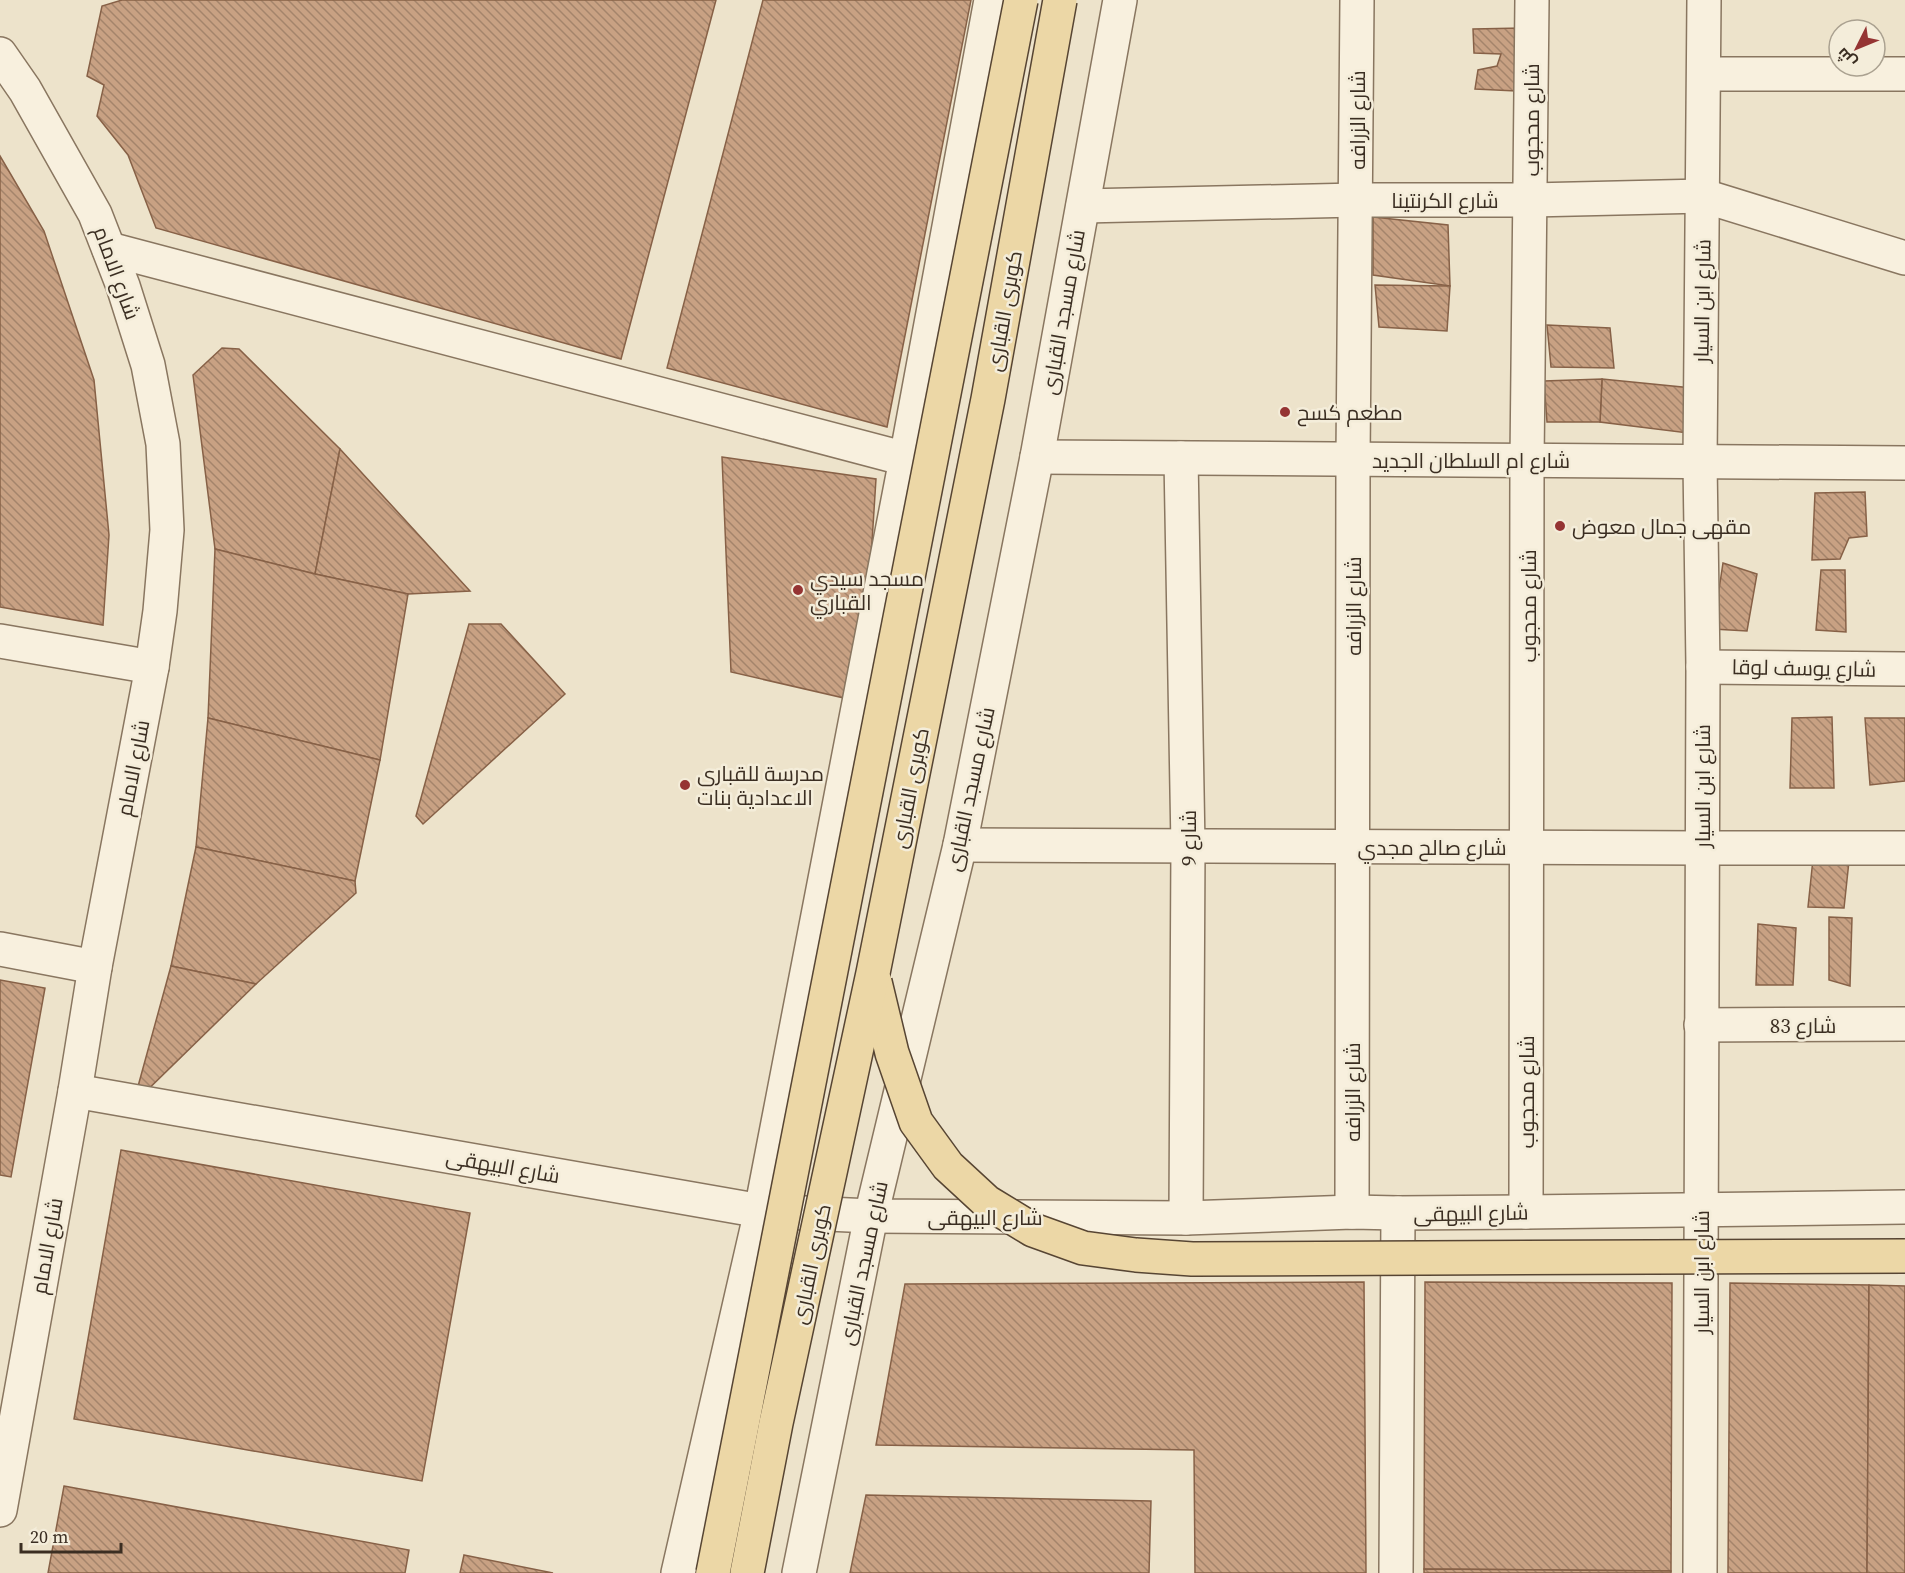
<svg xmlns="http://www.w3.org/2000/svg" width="1905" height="1573" font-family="'Source Serif 4',Cairo,serif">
<defs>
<pattern id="building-back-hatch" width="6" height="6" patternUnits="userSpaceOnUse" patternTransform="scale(1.5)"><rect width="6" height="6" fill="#c8a183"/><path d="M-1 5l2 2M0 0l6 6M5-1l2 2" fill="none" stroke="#a4846b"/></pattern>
</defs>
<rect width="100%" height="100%" fill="#ede3cb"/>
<g fill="url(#building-back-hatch)" stroke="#876147" stroke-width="1.5">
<polygon points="122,0 716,0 621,359 156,228 128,155 97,116 104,85 87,76 102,6"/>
<polygon points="763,0 971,0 887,427 667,368"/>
<polygon points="1522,28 1516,91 1475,89 1478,70 1497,66 1501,54 1474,53 1473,29"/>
<polygon points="0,156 44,231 94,380 109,535 103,625 0,607"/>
<polygon points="1373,217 1448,225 1450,286 1373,275"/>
<polygon points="1375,285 1450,286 1447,331 1379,327"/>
<polygon points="1547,325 1610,328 1614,368 1551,367"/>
<polygon points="222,348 239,349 340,449 315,574 215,549 193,375"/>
<polygon points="1602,379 1692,388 1688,433 1600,422"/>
<polygon points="1602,379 1600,422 1547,422 1544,381"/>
<polygon points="340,449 470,591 408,594 315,574"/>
<polygon points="722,457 876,479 866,636 857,701 731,672"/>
<polygon points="1865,492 1867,536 1849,538 1840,559 1812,560 1815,493"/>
<polygon points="215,549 315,574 408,594 380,760 208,718"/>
<polygon points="1723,563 1757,574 1747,631 1713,629"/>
<polygon points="1821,570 1845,570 1846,632 1816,630"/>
<polygon points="469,624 501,624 565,694 423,824 416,816"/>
<polygon points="1832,717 1834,788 1790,788 1792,718"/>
<polygon points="208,718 380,760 355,881 196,847"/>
<polygon points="1865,718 1905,718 1905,781 1870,785"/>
<polygon points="196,847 355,881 356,893 256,984 171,966"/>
<polygon points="1813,859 1849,861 1844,908 1808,907"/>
<polygon points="1829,917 1852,918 1850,986 1829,980"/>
<polygon points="1758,924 1796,928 1793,985 1756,985"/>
<polygon points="171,966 256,984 135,1102 137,1090"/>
<polygon points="0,980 45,988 11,1177 0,1175"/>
<polygon points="121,1150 470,1213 422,1481 74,1419"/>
<polygon points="1364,1282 1366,1573 1195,1573 1194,1450 876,1445 905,1284"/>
<polygon points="1425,1282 1672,1283 1671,1571 1424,1569"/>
<polygon points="1730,1283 1869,1285 1867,1573 1728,1573"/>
<polygon points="1869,1285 1905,1286 1905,1573 1867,1573"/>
<polygon points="64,1486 409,1550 405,1573 48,1573"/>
<polygon points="866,1495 1151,1501 1149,1573 850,1573"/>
<polygon points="464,1555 553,1573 460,1573"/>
<polygon points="1424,1569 1671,1571 1671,1573 1424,1573"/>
</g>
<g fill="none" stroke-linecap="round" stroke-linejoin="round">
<g stroke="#897660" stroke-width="36">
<g id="minor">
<polyline points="0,54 25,90 95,214 123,286 148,365 163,444 167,530 160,611 152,667 95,967 75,1091 0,1510"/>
<polyline points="1704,74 1905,74"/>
<polyline points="1083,206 1357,200 1531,200 1704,196 1905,258"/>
<polyline points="109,249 906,459"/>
<polyline points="1037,457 1905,463"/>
<polyline points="1181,458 1188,846 1186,1218"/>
<polyline points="0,641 152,667"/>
<polyline points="1703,667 1905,669"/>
<polyline points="960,845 1702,848 1905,848"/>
<polyline points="0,949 95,967"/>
<polyline points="1701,1025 1905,1024"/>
<polyline points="75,1091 761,1211 871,1216 1186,1218 1352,1212 1398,1213 1526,1212 1905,1207"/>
<polyline points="1352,1212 1353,459 1357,0"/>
<polyline points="1526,1212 1527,461 1532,0"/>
<polyline points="678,1573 761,1211 906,459 991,0"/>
<polyline points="799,1573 871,1216 960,845 1037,457 1120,0"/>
<polyline points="1396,1573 1398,1213"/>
<polyline points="1700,1573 1703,667 1700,462 1704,0"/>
</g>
</g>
<use href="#minor" stroke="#f8f0de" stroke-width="33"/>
<g stroke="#574533" stroke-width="36" stroke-linecap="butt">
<g id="major-bridge">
<polyline points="875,982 892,1053 916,1122 948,1166 987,1202 1033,1230 1083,1248 1136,1255 1192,1259 1905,1256"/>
<polyline points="713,1573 1021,0"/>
<polyline points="747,1573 776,1423 873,973 988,399 1060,0"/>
</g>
</g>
<use href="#major-bridge" stroke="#ecd7a6" stroke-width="33"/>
</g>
<g fill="#953433" stroke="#f4edda" stroke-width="2">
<circle cx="1285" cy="412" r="6"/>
<circle cx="1560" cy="526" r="6"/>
<circle cx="798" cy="590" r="6"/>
<circle cx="685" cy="785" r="6"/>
</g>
<g text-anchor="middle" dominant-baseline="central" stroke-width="5" stroke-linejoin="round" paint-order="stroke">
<g font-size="21" fill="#3b2e22" stroke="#f4edda">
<text transform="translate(1357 120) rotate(-90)">شارع الزرافه</text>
<text transform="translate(1531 120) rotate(-90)">شارع محجوب</text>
<text x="1445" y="200">شارع الكرنتينا</text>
<text transform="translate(117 273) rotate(70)">شارع الامام</text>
<text transform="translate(1702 301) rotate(-89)">شارع ابن السيار</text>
<text transform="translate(1004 311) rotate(-80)">كوبرى القبارى</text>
<text transform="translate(1063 312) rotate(-80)">شارع مسجد القبارى</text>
<text x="1471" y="460">شارع ام السلطان الجديد</text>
<text transform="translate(1353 606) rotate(-90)">شارع الزرافه</text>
<text transform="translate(1528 606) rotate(-90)">شارع محجوب</text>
<text transform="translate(1804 668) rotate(1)">شارع يوسف لوقا</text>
<text transform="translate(133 768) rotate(-79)">شارع الامام</text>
<text transform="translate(1702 786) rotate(-90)">شارع ابن السيار</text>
<text transform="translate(910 788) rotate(-79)">كوبرى القبارى</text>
<text transform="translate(970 789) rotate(-78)">شارع مسجد القبارى</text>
<text transform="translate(1188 838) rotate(-90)">شارع 9</text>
<text x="1432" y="847">شارع صالح مجدي</text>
<text x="1803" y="1025">شارع 83</text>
<text transform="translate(1352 1092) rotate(-90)">شارع الزرافه</text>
<text transform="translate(1526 1092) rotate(-90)">شارع محجوب</text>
<text transform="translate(503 1166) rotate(10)">شارع البيهقى</text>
<text transform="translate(1471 1213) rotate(-1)">شارع البيهقى</text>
<text x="985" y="1217">شارع البيهقى</text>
<text transform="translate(47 1246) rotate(-80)">شارع الامام</text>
<text transform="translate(863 1263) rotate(-78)">شارع مسجد القبارى</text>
<text transform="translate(811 1264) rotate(-78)">كوبرى القبارى</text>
<text transform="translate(1701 1272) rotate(-90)">شارع ابن السيار</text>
</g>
<g font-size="21" fill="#3b2e22" stroke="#f4edda" text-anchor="start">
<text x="1297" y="412">مطعم كسح</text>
<text x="1572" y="526">مقهى جمال معوض</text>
<text x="810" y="578">مسجد سيدي<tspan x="810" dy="24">القباري</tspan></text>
<text x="697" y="773">مدرسة للقبارى<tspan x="697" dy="24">الاعدادية بنات</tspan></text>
</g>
</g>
<g transform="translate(1857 48) rotate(227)"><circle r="28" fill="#f4edda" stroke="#aaa190" stroke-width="1.5"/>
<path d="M0-4.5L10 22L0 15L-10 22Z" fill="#953433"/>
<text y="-9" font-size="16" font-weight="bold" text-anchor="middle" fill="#3b2e22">ش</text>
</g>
<path d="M21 1543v9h100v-9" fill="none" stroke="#3b2e22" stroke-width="3"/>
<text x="30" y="1543" font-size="18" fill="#3b2e22" stroke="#f4edda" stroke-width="4.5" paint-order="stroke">20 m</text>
</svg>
